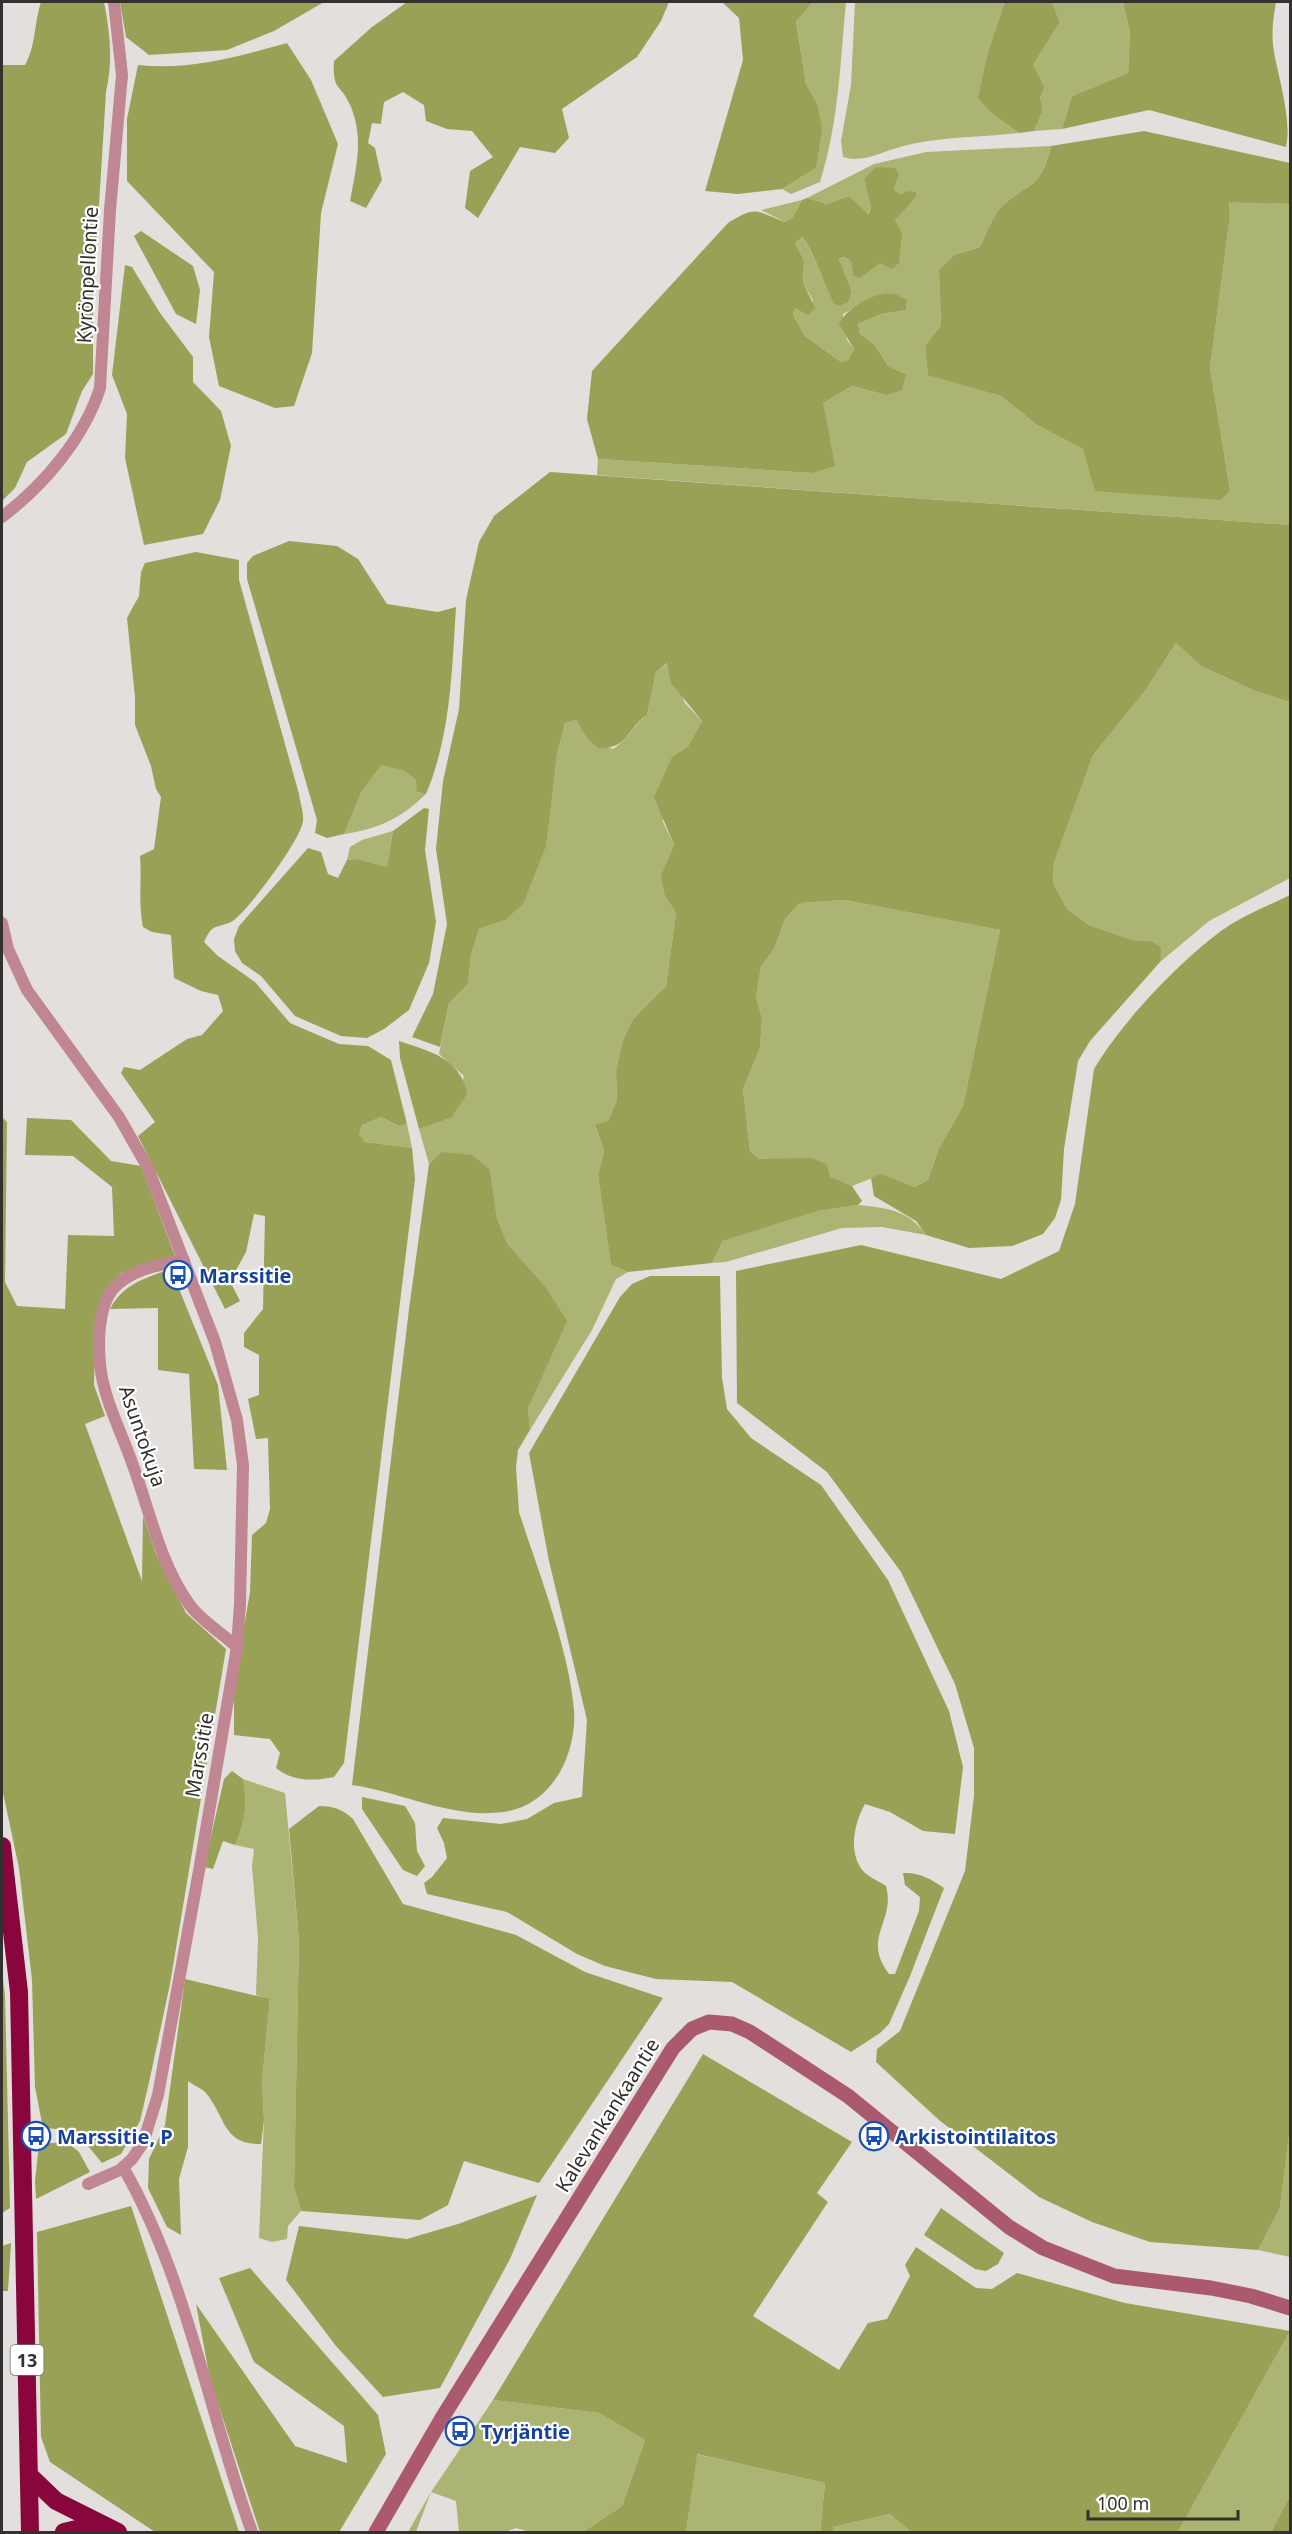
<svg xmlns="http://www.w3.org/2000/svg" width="1292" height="2534" font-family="'Noto Sans',sans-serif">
<rect width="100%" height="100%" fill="#e3dfdc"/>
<g fill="#abb473">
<path d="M813,2H846C840,63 839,122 820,182L791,194L782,189L816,168L817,103L806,84L796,20Z"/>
<path d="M855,2H1005L1001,16L995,116L1019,133C978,138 937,136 897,148C879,153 862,163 843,157L841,141L851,85Z"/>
<polygon points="1052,2 1123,2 1130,33 1128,73 1072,96 1062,129 1034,131 1043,110 1033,65 1060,22"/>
<path d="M1051,146C1041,189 1031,181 1003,205C993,214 986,235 980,247L954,255L939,270L941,327L925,346L928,374L1001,396L1037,425L1083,449L1230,490L1210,368L1230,216L1229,201L1290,204V525L597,475L598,459L812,473L823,403L852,386L886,395L906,374L888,366L875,345L860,334L858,324L881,314L906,310L907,300C880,287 867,302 843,314L847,340L854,349L848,360L841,362L805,336L793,315L795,308L808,314L813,301L803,282L804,260L795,243L802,237C812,247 826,288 834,304L840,306L848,303L852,292L839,260L842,257L851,261L853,274C888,269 881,250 894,222C898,213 908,204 916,197L901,195L892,189L899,175L864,179L871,208L867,214L849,196L827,204L807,198L874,164L926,152Z"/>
<polygon points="802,200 793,217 785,222 761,210"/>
<polygon points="1176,643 1201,666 1255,691 1290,702 1290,878 1209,921 1160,962 1160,947 1151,941 1132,940 1089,925 1067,909 1053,883 1054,861 1093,755 1145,691"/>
<path d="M668,663L685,703L702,721L688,746L672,757L663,822L674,845C661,876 657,884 676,913L666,986L633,1019L616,1072L617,1100L608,1121L595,1124L604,1151L598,1175L611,1265L628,1272L616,1279L592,1330L530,1430L528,1408L539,1379L544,1285L507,1243L497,1218L490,1170L441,1152L429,1164L419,1129L451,1118L464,1076L439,1054L449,1003L468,984L471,955L479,929L505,920L551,795L557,754L565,723L576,720L586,737L613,749C628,740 633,725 647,715L656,672Z"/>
<path d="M381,764L402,770L417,779V792L426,794C401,818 379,829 344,834L362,791Z"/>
<polygon points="393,831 387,867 358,859 347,860 350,847 362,840"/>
<polygon points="845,900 1000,930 963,1106 939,1148 928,1180 915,1187 880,1175 852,1186 779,1160 759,1159 750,1151 743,1089 760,1048 762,1018 756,997 761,967 774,949 785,919 800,903"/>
<polygon points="381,1117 399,1126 407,1124 412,1148 365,1142 359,1134 362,1125"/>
<path d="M858,1205C887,1208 909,1210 926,1235L882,1227L842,1228L726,1262L712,1263L721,1241L818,1211Z"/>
<path d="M243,1779L285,1793L299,1941L294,2187L301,2211L288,2226L287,2239L272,2242L259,2238L264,2120L262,2081L270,2000L256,1995L258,1938L252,1866L254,1849L235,1845C245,1823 248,1803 243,1779Z"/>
<polygon points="1290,2128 1290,2257 1258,2250 1280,2208"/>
<polygon points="1290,2331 1290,2496 1271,2532 1178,2532"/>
<polygon points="493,2400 599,2413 645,2440 622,2506 583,2532 530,2532 516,2528 505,2532 459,2532 456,2501 431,2492 416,2532 408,2532 431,2492"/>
<polygon points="696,2454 825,2483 820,2532 686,2532"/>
<polygon points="890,2514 911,2532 834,2532 833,2527"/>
</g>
<g fill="#98a156">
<path d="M41,2H104C110,31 113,62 106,92L93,302V374L82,391L66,434L27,462L15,488L2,501V65H25C36,46 34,23 41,2Z"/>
<polygon points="120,2 324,2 274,31 227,50 149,55 126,37"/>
<path d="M407,2H669L661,21L637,57L562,109L569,138L555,153L520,147L478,218L465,208L470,171L493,157L472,131L447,129L426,121L424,105L403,92L384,102L381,124L372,123L368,143L375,148L382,180L366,208L350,201C356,168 364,139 351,107C341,83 332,92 334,61L372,27Z"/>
<polygon points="722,2 813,2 796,21 806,84 817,103 822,129 816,168 782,189 738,194 705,191 743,60 739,18"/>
<polygon points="1005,2 1052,2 1060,22 1033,65 1044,87 1040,97 1043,110 1034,131 1019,133 995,116 978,98 988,53"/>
<path d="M1123,2H1276C1273,19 1271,34 1274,52C1279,79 1292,121 1286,147L1149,110L1062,129L1072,96L1128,73L1130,33Z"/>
<path d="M287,43L311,80L338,144L321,213L312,353L294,406L275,408L219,386L209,337L214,272L127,181V119L138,65C188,71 240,56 287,43Z"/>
<path d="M1144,131L1290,163V204L1229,202L1230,216L1210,368L1230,490L1221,500L1095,491L1083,449L1037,425L1001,396L928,375L925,346L941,326L939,270L954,255L980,247C986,235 993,214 1003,205C1031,181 1041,189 1051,146Z"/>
<path d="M876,167L895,168L899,175L893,189L901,195L908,191L916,192V197L895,220L902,233L899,263L892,269L880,263L860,278L853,275L851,261L843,257L839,259L852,292L848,303L840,306L834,304C826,289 812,246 802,237L795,243L804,260L803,282L815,308L808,315L795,308L793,315L805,336L841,362L848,360L854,349L839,324C845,309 877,290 894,294C898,295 903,298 907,300L906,310L881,314L858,324L860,334L875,345L888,366L906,374L902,390L886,395L852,386L823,403L835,466L812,473L598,459L587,419L592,371L728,223C758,204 756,212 785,222L793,217L802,200L807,198L827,204L849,196L868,214L871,208L864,179Z"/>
<polygon points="141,231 193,266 200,290 196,324 176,314 134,236"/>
<polygon points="125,265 132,267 160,313 193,357 193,382 221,411 231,446 220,500 203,534 144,545 125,458 127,414 112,375"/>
<path d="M550,472L1290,525V702L1255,691L1201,666L1176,643L1145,691L1093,755L1054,862L1053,883L1067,909L1089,925L1132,940L1151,941L1161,947L1160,962L1090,1041L1078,1061L1064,1149L1061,1200L1055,1218L1043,1234L1012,1246L969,1248L926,1235L916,1221L874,1196L871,1178L880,1174L915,1187L928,1180L939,1148L963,1106L1000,930L845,900L800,903L785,919L774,949L761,967L756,997L762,1018L760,1048L743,1089L750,1151L759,1159L812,1158L827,1165L830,1177L852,1186L862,1201L858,1205L818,1211L722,1241L712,1263L628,1272L611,1265L598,1175L604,1151L595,1124L608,1121L617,1100L616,1072L623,1042L633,1019L666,986L676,913L665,896L661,876L674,845L654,797L672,757L688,746L702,721L671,683L667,663L656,672L647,715C625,730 629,749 598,748L586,737L576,720L565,723L557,754L546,846L523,904L505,920L479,929L471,955L468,984L449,1003L440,1047L412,1037L433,994L447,924L436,849L443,781L459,709L466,600L479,542L494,516Z"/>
<path d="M289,541L337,546L358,559L387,604L438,612L456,607C452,669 451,735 426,794L417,792L416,779L402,770L381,765L362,791L344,834L327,838L315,833L317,820L247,579V563L253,556Z"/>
<path d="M196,552L239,560V580L299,794C300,802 304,813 303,821C302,838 246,914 231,922C214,929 213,923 204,942L218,956L255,982L290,1023L339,1044L368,1046L391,1060L407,1124L399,1126L381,1117L362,1125L359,1134L365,1142L412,1148L415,1179L344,1763L334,1777C314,1781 293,1782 276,1768L280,1753L270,1739L234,1735V1685L250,1592L252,1535L266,1523L270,1509L268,1438L256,1439L248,1399L259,1395V1355L244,1347V1333L263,1309L265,1216L254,1214L246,1252L230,1281L240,1301L225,1309L138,1136L155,1122L121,1073L124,1067L140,1070L187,1039L202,1035L223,1011L218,995L201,991L174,978L171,935L152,932L143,927C138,903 142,880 140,856L154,849L161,797L156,789L151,766L135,725V697L127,618L139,596L141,572L145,563Z"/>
<polygon points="424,808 429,809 425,850 436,922 429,963 409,1010 384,1029 367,1038 341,1036 295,1016 261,976 242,963 235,951 234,939 239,926 308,848 321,852 328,874 338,878 347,860 358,859 387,867 393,831"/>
<path d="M1290,895V2128L1280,2208L1258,2250L1150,2242L1092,2222L1039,2197L939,2120L876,2062L877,2049L900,2031L965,1871L974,1796V1748L955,1684L901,1572L827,1472L737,1403L736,1271L861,1245L1001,1279L1059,1251L1075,1204L1094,1069C1122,1022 1177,964 1221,931C1242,916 1268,906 1290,895Z"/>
<path d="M399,1041C429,1051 461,1058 467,1094L451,1118L419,1129L400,1058Z"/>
<path d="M2,1117L7,1122L5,1282L17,1306L65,1309L68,1235L114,1236L112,1187L73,1156L25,1155L27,1118L71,1120L111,1161L141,1166L175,1256L122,1273L105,1292L95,1339L94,1385L105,1416L85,1424L142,1581L143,1516L156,1554L186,1613L226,1649L170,1984L150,2078L140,2121L121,2154L102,2163C83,2139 75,2129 43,2128L35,2087L32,1980L19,1868L2,1788Z"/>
<path d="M441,1152L472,1155L490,1170L497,1218L507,1243L544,1285L567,1321L528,1408L530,1430L518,1450L516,1467L519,1512C538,1571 569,1649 574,1710C577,1754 552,1806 503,1812C451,1819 402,1792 352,1785L409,1309L429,1164Z"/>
<path d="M171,1269L218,1385L227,1470L194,1469L189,1374L158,1370V1308L110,1309C123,1284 145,1278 171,1269Z"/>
<path d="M650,1276H720L722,1378L727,1409L751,1438L821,1485L888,1580L949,1711L963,1767L955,1834L923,1831L890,1812L865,1804C854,1823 847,1855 865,1873C871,1878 880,1882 886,1886C896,1922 861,1937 889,1974H895L919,1911L920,1897L905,1885L903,1873C919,1872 931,1879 944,1888L910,1976L889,2024L880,2033L851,2052L732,1982L656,1979L605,1966L577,1954L507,1912L427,1894L424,1883L432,1877L447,1858L444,1843L437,1828L443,1818L501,1824L527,1819L554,1803L582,1797L587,1720L549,1561L529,1453L620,1297L632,1284Z"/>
<path d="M232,1771L243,1779C248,1803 245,1823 235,1845L223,1841L213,1869L204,1867L224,1779Z"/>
<polygon points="362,1797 405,1806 415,1823 417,1851 425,1866 417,1876 403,1870 362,1809"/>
<path d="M319,1806C333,1806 342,1809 353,1819L403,1904L516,1935L585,1972L663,1998L539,2183L464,2161L448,2205L420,2220L301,2211L294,2187L299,1941L289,1829Z"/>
<polygon points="2,1971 5,1995 10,2208 2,2213"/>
<path d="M185,1979L270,1999L262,2081L264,2120L261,2144C222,2145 226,2116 205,2092C201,2088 193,2085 188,2081V2147L179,2179L181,2235L167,2227L148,2188L149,2159L165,2125Z"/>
<polygon points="703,2054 852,2142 817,2193 828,2202 753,2316 839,2370 868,2323 887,2319 910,2276 905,2265 916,2247 976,2288 992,2289 1017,2273 1125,2303 1290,2331 1178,2532 911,2532 890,2514 833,2527 834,2532 820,2532 825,2483 697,2454 686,2532 583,2532 622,2506 645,2440 599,2413 493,2400"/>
<polygon points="67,2142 79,2152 90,2172 36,2199 35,2181 39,2144"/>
<polygon points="537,2195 510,2259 440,2388 383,2397 336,2346 286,2280 299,2226 407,2239 458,2224"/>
<polygon points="131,2206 239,2532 155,2532 50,2462 41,2437 37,2232"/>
<polygon points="941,2208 1004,2253 998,2264 986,2271 975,2269 924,2235"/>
<polygon points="11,2243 8,2291 2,2291 2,2246"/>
<polygon points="250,2268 378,2415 386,2454 339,2532 260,2532 210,2379 196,2304 295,2446 347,2463 344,2426 254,2362 219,2278"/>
<polygon points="1290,2496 1290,2532 1271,2532"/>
</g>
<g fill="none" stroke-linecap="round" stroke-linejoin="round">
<g stroke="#c08692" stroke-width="12">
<path d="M2,517C44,485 84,438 100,388L110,210L122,75L114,2"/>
<polyline points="2,923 8,949 27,990 119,1117 148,1168 215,1342 237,1420 243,1465 240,1604 237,1647 199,1871 158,2095 143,2143 132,2159 120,2170 88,2184"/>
<path d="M184,1260C159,1265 131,1269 113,1289C98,1307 98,1342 100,1364C103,1397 120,1429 131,1460C149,1507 159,1562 189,1604C200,1620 222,1633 237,1647"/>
<path d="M123,2167C188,2281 208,2411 252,2532"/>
</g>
<polyline stroke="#ab596d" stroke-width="15" points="376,2532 442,2418 673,2048 692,2029 709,2022 732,2024 750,2032 848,2096 1009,2227 1043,2248 1114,2276 1211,2288 1251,2296 1290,2308"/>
<g stroke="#89063d" stroke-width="18">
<polyline points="2,1846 19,1992 30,2532"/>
<polyline points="30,2476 56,2501 118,2532"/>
<polyline points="64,2532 85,2527 103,2529"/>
</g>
</g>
<defs>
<g id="bus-ring" transform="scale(1.5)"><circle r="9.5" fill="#fff" stroke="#1a4fb4" stroke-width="1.5"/><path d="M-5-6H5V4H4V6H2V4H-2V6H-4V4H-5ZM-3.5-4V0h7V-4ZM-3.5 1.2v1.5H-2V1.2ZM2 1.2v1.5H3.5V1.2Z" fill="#1a4fb4"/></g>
</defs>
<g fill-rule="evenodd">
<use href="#bus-ring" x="178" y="1275"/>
<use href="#bus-ring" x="36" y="2136"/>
<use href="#bus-ring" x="874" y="2136"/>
<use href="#bus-ring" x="460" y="2431"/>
</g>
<g text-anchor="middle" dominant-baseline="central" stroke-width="4.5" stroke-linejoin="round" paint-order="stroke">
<rect fill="#fff" stroke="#706f6e" stroke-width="1.5" x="10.5" y="2345" width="33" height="30" rx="4.5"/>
<g font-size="18" font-weight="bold" fill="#333130">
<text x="27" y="2360">13</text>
</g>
<g font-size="20" fill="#333130" stroke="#fff">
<text transform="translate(87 275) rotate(-87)">Kyrönpellontie</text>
<text transform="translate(143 1436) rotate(71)">Asuntokuja</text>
<text transform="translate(199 1755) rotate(-80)">Marssitie</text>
<text transform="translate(607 2115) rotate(-58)">Kalevankankaantie</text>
</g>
<g font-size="20" font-weight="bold" fill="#164399" stroke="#fff" text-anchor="start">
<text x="199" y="1275">Marssitie</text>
<text x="57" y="2136">Marssitie, P</text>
<text x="895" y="2136">Arkistointilaitos</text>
<text x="481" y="2431">Tyrjäntie</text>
</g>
</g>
<rect width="1292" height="2534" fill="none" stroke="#333130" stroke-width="6"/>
<path d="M1088 2510v9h150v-9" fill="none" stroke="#333130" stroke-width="3"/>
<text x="1097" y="2510" font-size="18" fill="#333130" stroke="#ffffff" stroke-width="4.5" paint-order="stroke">100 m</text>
</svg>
